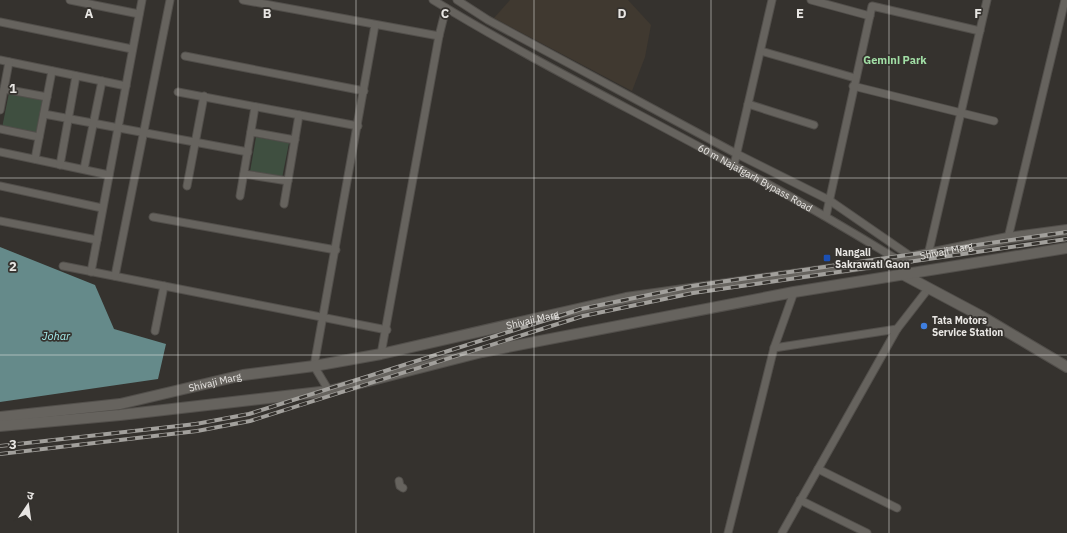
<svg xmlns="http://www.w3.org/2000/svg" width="1067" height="533" font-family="'IBM Plex Sans','Noto Sans Devanagari',sans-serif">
<rect width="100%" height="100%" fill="#35322e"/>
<polygon fill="#403930" points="510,0 628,0 651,25 645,57 632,91 494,18"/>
<g fill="#3f4f40">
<polygon points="9,93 44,99 37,135 2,128"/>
<polygon points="256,137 289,143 282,178 250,172"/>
</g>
<polygon fill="#658a8a" points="0,247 95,285 114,329 166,344 158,379 0,402"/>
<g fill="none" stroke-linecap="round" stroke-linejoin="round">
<g stroke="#524f4b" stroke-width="9">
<g id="street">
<polyline points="70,0 139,14"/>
<polyline points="243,0 439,36"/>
<path id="s1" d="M433,0C531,60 633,110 733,165C789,195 844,227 898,260"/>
<polyline points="457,0 488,20 737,154 829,200 913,258"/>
<polyline points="811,0 870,16"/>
<polyline points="0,22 132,49"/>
<polyline points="761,51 855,78"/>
<polyline points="185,56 364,91"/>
<polyline points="0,60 126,86"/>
<polyline points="853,86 994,121"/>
<polyline points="4,89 47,97"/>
<polyline points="178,92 358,126"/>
<polyline points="748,104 814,125"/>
<polyline points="0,110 9,62"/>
<polyline points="44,114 248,152"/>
<polyline points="0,129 39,137"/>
<polyline points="251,132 295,140"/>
<polyline points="0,152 109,175"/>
<polyline points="35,159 52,71"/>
<polyline points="60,165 76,76"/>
<polyline points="734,165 772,0"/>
<polyline points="84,169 102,81"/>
<polyline points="244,174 288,181"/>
<polyline points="0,186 102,208"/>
<polyline points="187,186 204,96"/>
<polyline points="240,196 255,107"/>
<polyline points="284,204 299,115"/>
<polyline points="826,216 872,6 980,31"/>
<polyline points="153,217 336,250"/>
<polyline points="0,221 97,240"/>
<polyline points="1008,238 1065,0"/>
<polyline points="928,255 987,0"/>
<polyline points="63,266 387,330"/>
<polyline points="91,272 142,0"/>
<polyline points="115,276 170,0"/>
<polyline points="155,331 164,286"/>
<polyline points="774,348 897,329"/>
<polyline points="381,354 439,36 446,8"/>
<polyline points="329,391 314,366 375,25"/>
<polyline points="818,469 897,508"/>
<polyline points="399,481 400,486 403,488"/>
<polyline points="800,500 867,533"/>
<polyline points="728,533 774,348 794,292"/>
<polyline points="782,533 897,329 928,289"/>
</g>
</g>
<g stroke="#524f4b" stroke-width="12">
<g id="secondary">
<polyline points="903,273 904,275 981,316 1067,367"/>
<path id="s2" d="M0,417L120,404L243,375L314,366L381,354L626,298L899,260L1008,238L1067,230"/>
<polyline points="0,426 120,415 329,391 482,352 794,292 1067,248"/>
</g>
</g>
<use href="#street" stroke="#66635e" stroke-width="7"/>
<use href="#secondary" stroke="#66635e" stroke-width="10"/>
<g stroke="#a2a09c" stroke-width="4">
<g id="rail">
<polyline points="0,446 196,424 249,414 581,309 692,286 1067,232"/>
<polyline points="0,454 197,431 250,421 583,316 693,293 1067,239"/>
</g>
</g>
<use href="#rail" stroke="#35322e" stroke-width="2.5" stroke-dasharray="8" stroke-linecap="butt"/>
</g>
<path fill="none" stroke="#e8e6e3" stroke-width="1" stroke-opacity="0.55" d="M178,0V533M356,0V533M534,0V533M711,0V533M889,0V533M0,178H1067M0,355H1067"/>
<rect fill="#1a4fb4" stroke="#35322e" stroke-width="1.5" x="823" y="254" width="8" height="8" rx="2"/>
<circle fill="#3f7fe0" stroke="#35322e" stroke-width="1.5" cx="924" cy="326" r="4"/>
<g text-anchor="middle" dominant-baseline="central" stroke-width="3.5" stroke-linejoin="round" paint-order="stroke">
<g font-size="10" fill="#e8e6e3" stroke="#35322e">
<text stroke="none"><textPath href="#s1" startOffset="368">60 m Najafgarh Bypass Road</textPath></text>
<text stroke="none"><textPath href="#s2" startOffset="962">Shivaji Marg</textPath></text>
<text stroke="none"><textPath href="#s2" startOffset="542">Shivaji Marg</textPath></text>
<text stroke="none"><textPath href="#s2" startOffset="218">Shivaji Marg</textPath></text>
</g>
<g font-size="10" font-weight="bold" fill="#e8e6e3" stroke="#35322e" text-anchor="start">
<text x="835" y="252">Nangali<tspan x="835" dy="12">Sakrawati Gaon</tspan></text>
<text x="932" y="320">Tata Motors<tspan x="932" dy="12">Service Station</tspan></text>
</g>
<g font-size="11" font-weight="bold" fill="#a1dea5" stroke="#35322e">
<text x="895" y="60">Gemini Park</text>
</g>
<g font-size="11" font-style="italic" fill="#a5eded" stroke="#35322e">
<text x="56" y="336">Johar</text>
</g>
</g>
<g font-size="13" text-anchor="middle" font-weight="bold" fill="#e8e6e3" stroke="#35322e" stroke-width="3.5" stroke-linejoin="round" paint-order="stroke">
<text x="89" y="18">A</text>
<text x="267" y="18">B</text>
<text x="445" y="18">C</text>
<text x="622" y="18">D</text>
<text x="800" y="18">E</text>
<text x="978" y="18">F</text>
<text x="13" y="93">1</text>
<text x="13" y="271">2</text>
<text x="13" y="449">3</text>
</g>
<g transform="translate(28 505) rotate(13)" stroke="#35322e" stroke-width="3" paint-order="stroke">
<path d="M0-3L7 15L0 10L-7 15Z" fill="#e8e6e3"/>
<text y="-6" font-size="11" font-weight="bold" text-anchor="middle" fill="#e8e6e3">उ</text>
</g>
</svg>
